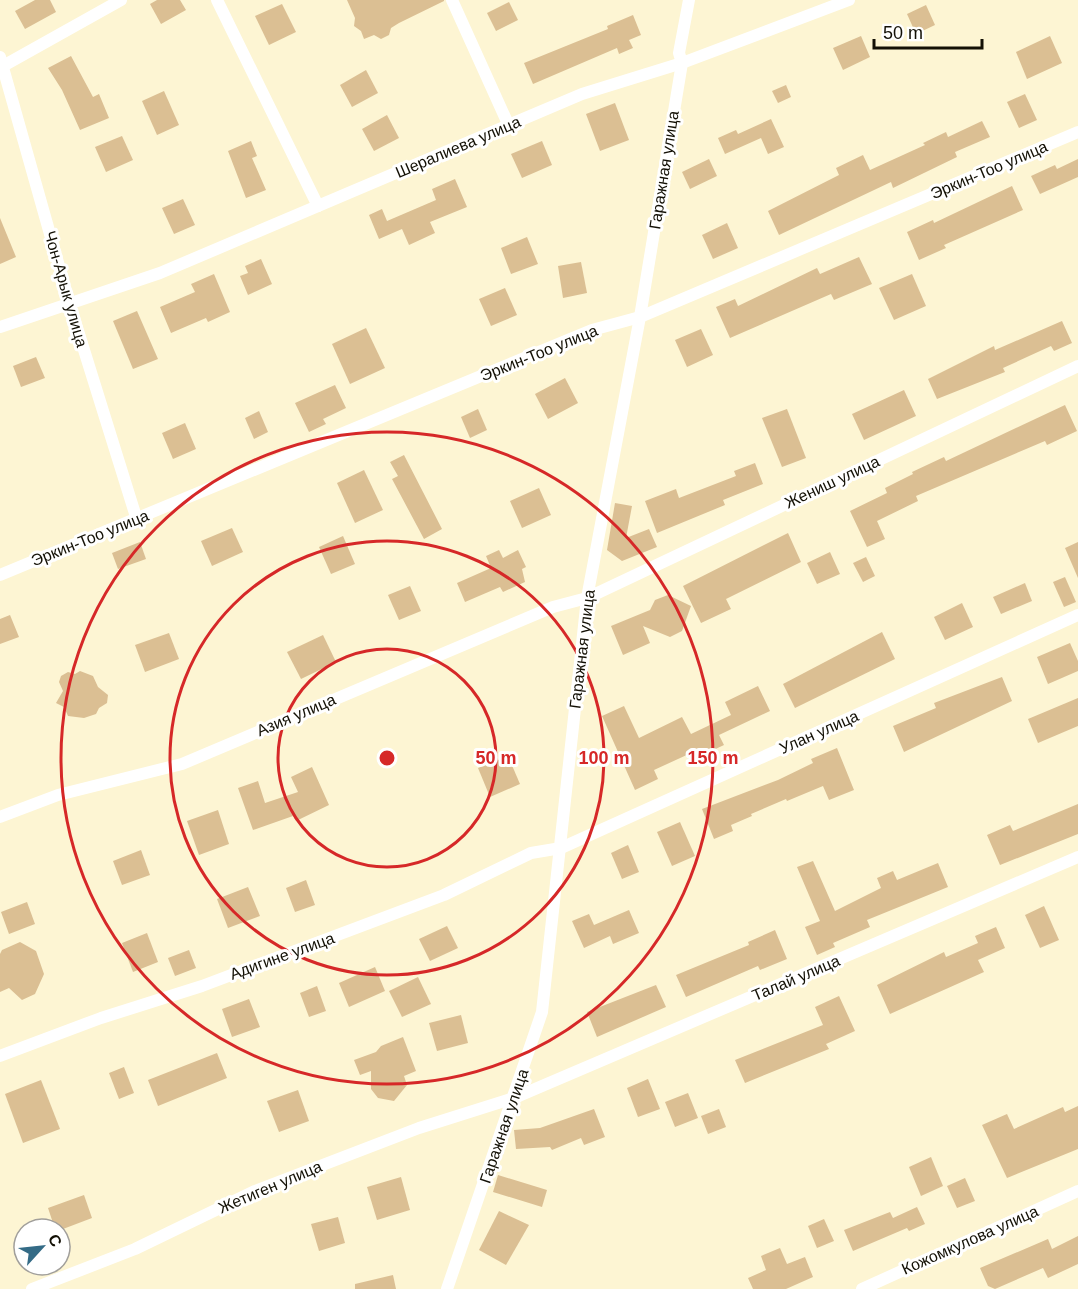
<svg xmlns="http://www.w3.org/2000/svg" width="1078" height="1289" font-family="Arial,sans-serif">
<rect width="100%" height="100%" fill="#fdf5d3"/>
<g fill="#dbbf93">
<polygon points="35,0 50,0 56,12 25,29 15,11"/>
<polygon points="157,0 180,0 186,10 161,24 150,4"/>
<polygon points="347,0 444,0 444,1 399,23 391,28 389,35 381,39 374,35 364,39 361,31 354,26 355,18"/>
<polygon points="509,2 518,20 496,31 487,13"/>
<polygon points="282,4 296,32 269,45 255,16"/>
<polygon points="926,5 935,25 916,34 907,14"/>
<polygon points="633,15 641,35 629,40 633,48 619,54 617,48 533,84 524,63 608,29 607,26"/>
<polygon points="861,36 870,57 843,70 833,48"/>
<polygon points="1050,36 1062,63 1027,79 1016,52"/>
<polygon points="71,56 93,97 99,94 109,118 80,130 62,90 48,68"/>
<polygon points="366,70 378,93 352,107 340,85"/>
<polygon points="786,85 791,97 778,103 772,91"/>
<polygon points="164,91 179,125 157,135 142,101"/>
<polygon points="1025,94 1037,120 1019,128 1007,102"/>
<polygon points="615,103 629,140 600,151 586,114"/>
<polygon points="387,115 399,138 374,151 362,129"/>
<polygon points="771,119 784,147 768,154 761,138 725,154 718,138 736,130 738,134"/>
<polygon points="982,121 990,137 955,152 957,157 893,188 891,182 779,235 768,211 839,175 836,168 863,155 870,170 925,145 923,143 946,132 948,137"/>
<polygon points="122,136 133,160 106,172 95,147"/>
<polygon points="251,141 257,156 252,158 266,190 246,198 228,151"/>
<polygon points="542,141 552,165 522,178 511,154"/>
<polygon points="709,159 717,176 690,189 682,172"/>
<polygon points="1078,159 1078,177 1040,194 1031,176 1055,165 1057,169"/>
<polygon points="455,179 467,207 430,222 435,233 409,245 402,229 379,239 369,215 382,209 387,221 436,200 432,189"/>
<polygon points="1012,186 1023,210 944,245 946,248 919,260 907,232 933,220 934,223"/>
<polygon points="183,199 195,225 174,234 162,208"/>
<polygon points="0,218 16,257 0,264"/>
<polygon points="727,223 738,248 713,259 702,235"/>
<polygon points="527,237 538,264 511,274 501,248"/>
<polygon points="859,257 872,284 834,300 831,294 730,338 716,307 735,299 738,306 817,268 820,274"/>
<polygon points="261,259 272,284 248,295 240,276 248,273 245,266"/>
<polygon points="581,262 587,293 563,298 558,266"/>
<polygon points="214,274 230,312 208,322 206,318 171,333 160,307 195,292 191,284"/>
<polygon points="912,274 926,306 894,320 879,288"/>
<polygon points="505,288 517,315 491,326 479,299"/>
<polygon points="137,311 158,359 133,369 113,321"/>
<polygon points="1062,321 1072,343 1054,351 1051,346 1003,368 1005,372 937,399 928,379 994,346 995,350"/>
<polygon points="366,328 385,368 350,384 332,344"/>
<polygon points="701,329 713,355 687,367 675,340"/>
<polygon points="36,357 45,378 21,387 13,366"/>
<polygon points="565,378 578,403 548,419 535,394"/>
<polygon points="335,385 346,408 323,419 326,424 309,432 295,403"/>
<polygon points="904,390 916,416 864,440 852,414"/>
<polygon points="1065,405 1077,431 1047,445 1045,441 916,496 918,501 877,521 885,539 867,547 850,511 887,493 885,488 913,474 912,472 944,457 946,461"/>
<polygon points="478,409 487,430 470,438 461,417"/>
<polygon points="787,409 806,458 782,467 762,418"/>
<polygon points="259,411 268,432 254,439 245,418"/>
<polygon points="185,423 196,449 173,459 162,433"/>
<polygon points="404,455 442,529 424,539 392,479 398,476 390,462"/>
<polygon points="755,463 763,484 723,500 725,505 657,533 645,501 676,489 679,498 736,476 734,471"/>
<polygon points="364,470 383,510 355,523 337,483"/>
<polygon points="539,488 551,515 522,528 510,501"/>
<polygon points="615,503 632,506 626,538 649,529 657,547 622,561 607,550"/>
<polygon points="232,528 243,552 212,566 201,541"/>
<polygon points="788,533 801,562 726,599 731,609 701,623 683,586"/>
<polygon points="343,536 355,564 331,574 319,547"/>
<polygon points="140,542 146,559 118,569 112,553"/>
<polygon points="1078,542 1078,578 1065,548"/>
<polygon points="499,550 503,558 518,550 526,567 522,569 525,582 503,592 500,587 465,602 457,583 491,568 486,556"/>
<polygon points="830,552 840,574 817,584 807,563"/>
<polygon points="866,557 875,576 863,582 853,563"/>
<polygon points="1065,577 1076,602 1064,607 1053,582"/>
<polygon points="1025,583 1032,601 1001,614 993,597"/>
<polygon points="410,586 421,611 399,620 388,595"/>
<polygon points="668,595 691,606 682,631 670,637 643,626 650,643 623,655 611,626 650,610 655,600"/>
<polygon points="962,603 973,627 945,640 934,617"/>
<polygon points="10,615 19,637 0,644 0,619"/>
<polygon points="882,632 895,659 795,708 783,684"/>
<polygon points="169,633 179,659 145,672 135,645"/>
<polygon points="323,635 336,662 301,679 287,652"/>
<polygon points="1070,643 1078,661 1078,671 1048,684 1037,657"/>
<polygon points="80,671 93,676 98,687 108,695 107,703 99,708 96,714 84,718 68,716 64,707 56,703 63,691 59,682 61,676 68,672 75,674"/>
<polygon points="1002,677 1012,701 904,752 893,726 936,708 934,703"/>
<polygon points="758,686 770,711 719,735 724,745 705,754 702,748 654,770 658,779 635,790 602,716 624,706 639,738 682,717 691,734 731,715 725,702"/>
<polygon points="1078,698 1078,726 1038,743 1028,719"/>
<polygon points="837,748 854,790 829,800 823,786 787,801 786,799 751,814 752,816 731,825 733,831 714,839 702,809 778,780 813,763 811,759"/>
<polygon points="508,756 520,784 490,797 478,768"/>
<polygon points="312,767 329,805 296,821 293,816 253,830 238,788 258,781 265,803 298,792 291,777"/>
<polygon points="1078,804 1078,834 1000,865 987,835 1010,825 1013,831"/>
<polygon points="218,810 229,844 199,855 187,821"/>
<polygon points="680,822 695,856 672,866 657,832"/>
<polygon points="628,845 639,872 622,879 611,853"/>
<polygon points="141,850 150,875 122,885 113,861"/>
<polygon points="813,861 835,911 881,888 877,878 893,871 897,880 938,863 948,887 867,920 870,927 833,943 835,947 817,955 805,927 820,921 797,867"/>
<polygon points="306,880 315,905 295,912 286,888"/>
<polygon points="248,887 260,916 228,928 217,899"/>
<polygon points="27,902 35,924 9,934 1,912"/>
<polygon points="1044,906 1059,940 1040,948 1025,915"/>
<polygon points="629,910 639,933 613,944 610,936 584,948 572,921 589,914 594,925"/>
<polygon points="447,926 458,948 430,961 419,939"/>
<polygon points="996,927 1005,948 978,960 984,972 890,1014 877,985 944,952 946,957 978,943 975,936"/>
<polygon points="775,930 787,959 760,970 758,966 686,997 676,975 749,945 748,942"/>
<polygon points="147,933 158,962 133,972 122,943"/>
<polygon points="20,942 36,951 44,974 35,994 22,1000 9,988 0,992 0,954 2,950"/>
<polygon points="189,950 196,968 175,976 168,958"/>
<polygon points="375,967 385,991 349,1007 339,983"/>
<polygon points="418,977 431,1004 402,1017 389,991"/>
<polygon points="656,985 666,1007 597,1037 587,1012"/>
<polygon points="317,986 326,1011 309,1017 300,993"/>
<polygon points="839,996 855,1031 826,1044 829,1049 745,1083 735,1060 823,1025 815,1007"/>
<polygon points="249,999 260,1027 232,1037 222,1009"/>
<polygon points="461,1015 468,1043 437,1051 429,1023"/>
<polygon points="403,1037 416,1071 404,1076 407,1085 394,1101 378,1098 371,1089 371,1071 360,1075 354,1060 376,1052 381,1046"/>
<polygon points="217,1053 227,1078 158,1106 148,1080"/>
<polygon points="124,1067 134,1093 119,1099 109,1073"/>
<polygon points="648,1079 660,1109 638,1117 627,1088"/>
<polygon points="41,1080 60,1129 23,1143 5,1094"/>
<polygon points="298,1090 309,1121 279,1132 267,1101"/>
<polygon points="688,1093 698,1118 675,1127 665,1102"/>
<polygon points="1078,1106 1078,1149 1007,1178 982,1125 1007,1114 1014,1129 1063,1107 1065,1112"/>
<polygon points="594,1109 605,1137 584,1145 581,1138 552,1150 550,1147 516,1149 514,1130 540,1128"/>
<polygon points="719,1109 726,1127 708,1134 701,1116"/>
<polygon points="931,1157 943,1186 921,1196 909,1167"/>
<polygon points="498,1175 547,1190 542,1207 493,1192"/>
<polygon points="401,1177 410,1210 377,1220 367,1187"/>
<polygon points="965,1178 975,1201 957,1208 947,1186"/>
<polygon points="84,1195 92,1218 63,1229 55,1229 48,1208"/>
<polygon points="917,1207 925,1224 909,1231 907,1228 853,1251 844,1230 890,1212 893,1218"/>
<polygon points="499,1211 529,1225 506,1265 479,1250"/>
<polygon points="338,1217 345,1243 319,1251 311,1224"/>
<polygon points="824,1219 834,1241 817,1248 808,1226"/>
<polygon points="1078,1236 1078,1264 1048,1278 1043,1268 995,1289 988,1286 980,1268 1048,1239 1052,1249"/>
<polygon points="780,1248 787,1264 805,1257 813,1277 786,1289 753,1289 748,1278 766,1270 761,1256"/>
<polygon points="393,1275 396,1289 355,1289 355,1284"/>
</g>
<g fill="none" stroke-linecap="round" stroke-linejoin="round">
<g stroke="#fff" stroke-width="12">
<polyline points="217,0 318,206"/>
<polyline points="452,0 509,126"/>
<polyline points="0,57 70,305 137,520"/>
<polyline points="3,66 121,0"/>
<polyline points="0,327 160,273 582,94 682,63 849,0"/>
<polyline points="0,575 592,330 640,317 1078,132"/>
<polyline points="0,817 58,795 182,764 553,607 587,598 1078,366"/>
<polyline points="0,1056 101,1018 202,986 444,895 531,853 561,848 1078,615"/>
<polyline points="32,1289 135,1249 255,1191 419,1128 514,1098 1078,857"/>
<polyline points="447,1289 542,1012 587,598 640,317 682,63 679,53 689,0"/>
<polyline points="862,1289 1078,1191"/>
</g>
</g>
<g fill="none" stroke="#d62828" stroke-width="3">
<circle cx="387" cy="758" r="109"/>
<circle cx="387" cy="758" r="217"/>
<circle cx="387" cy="758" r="326"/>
</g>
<g text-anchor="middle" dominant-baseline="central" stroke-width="6" stroke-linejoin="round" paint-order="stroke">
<g font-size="16" fill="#131005" stroke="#fff">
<text transform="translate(458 147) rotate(-23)">Шералиева улица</text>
<text transform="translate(664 170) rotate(-81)">Гаражная улица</text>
<text transform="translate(989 170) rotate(-23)">Эркин-Тоо улица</text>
<text transform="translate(66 289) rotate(74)">Чон-Арык улица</text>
<text transform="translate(539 353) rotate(-22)">Эркин-Тоо улица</text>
<text transform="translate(832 482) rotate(-25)">Жениш улица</text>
<text transform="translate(90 538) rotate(-22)">Эркин-Тоо улица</text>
<text transform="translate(582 649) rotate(-83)">Гаражная улица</text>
<text transform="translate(296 715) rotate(-23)">Азия улица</text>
<text transform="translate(819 732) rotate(-24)">Улан улица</text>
<text transform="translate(282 956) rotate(-20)">Адигине улица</text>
<text transform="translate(796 978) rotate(-23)">Талай улица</text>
<text transform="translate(504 1126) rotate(-71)">Гаражная улица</text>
<text transform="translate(270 1187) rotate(-23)">Жетиген улица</text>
<text transform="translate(970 1240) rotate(-24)">Кожомкулова улица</text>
</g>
</g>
<circle cx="387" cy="758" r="9" fill="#d62828" stroke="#fff" stroke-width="3"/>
<g font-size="18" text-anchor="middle" font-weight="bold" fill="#d62828" stroke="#fff" stroke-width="6" stroke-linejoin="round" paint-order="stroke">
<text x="496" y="764">50 m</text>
<text x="604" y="764">100 m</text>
<text x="713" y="764">150 m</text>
</g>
<g transform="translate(42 1247) rotate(63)"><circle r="28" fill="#ffffff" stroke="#a19f9b" stroke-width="1.5"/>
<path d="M0-4.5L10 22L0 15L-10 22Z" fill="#346b86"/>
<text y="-9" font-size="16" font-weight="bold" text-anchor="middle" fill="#131005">С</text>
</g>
<path d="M874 39v9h108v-9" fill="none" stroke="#131005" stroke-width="3"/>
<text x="883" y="39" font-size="18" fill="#131005" stroke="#ffffff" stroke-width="4.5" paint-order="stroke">50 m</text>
</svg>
